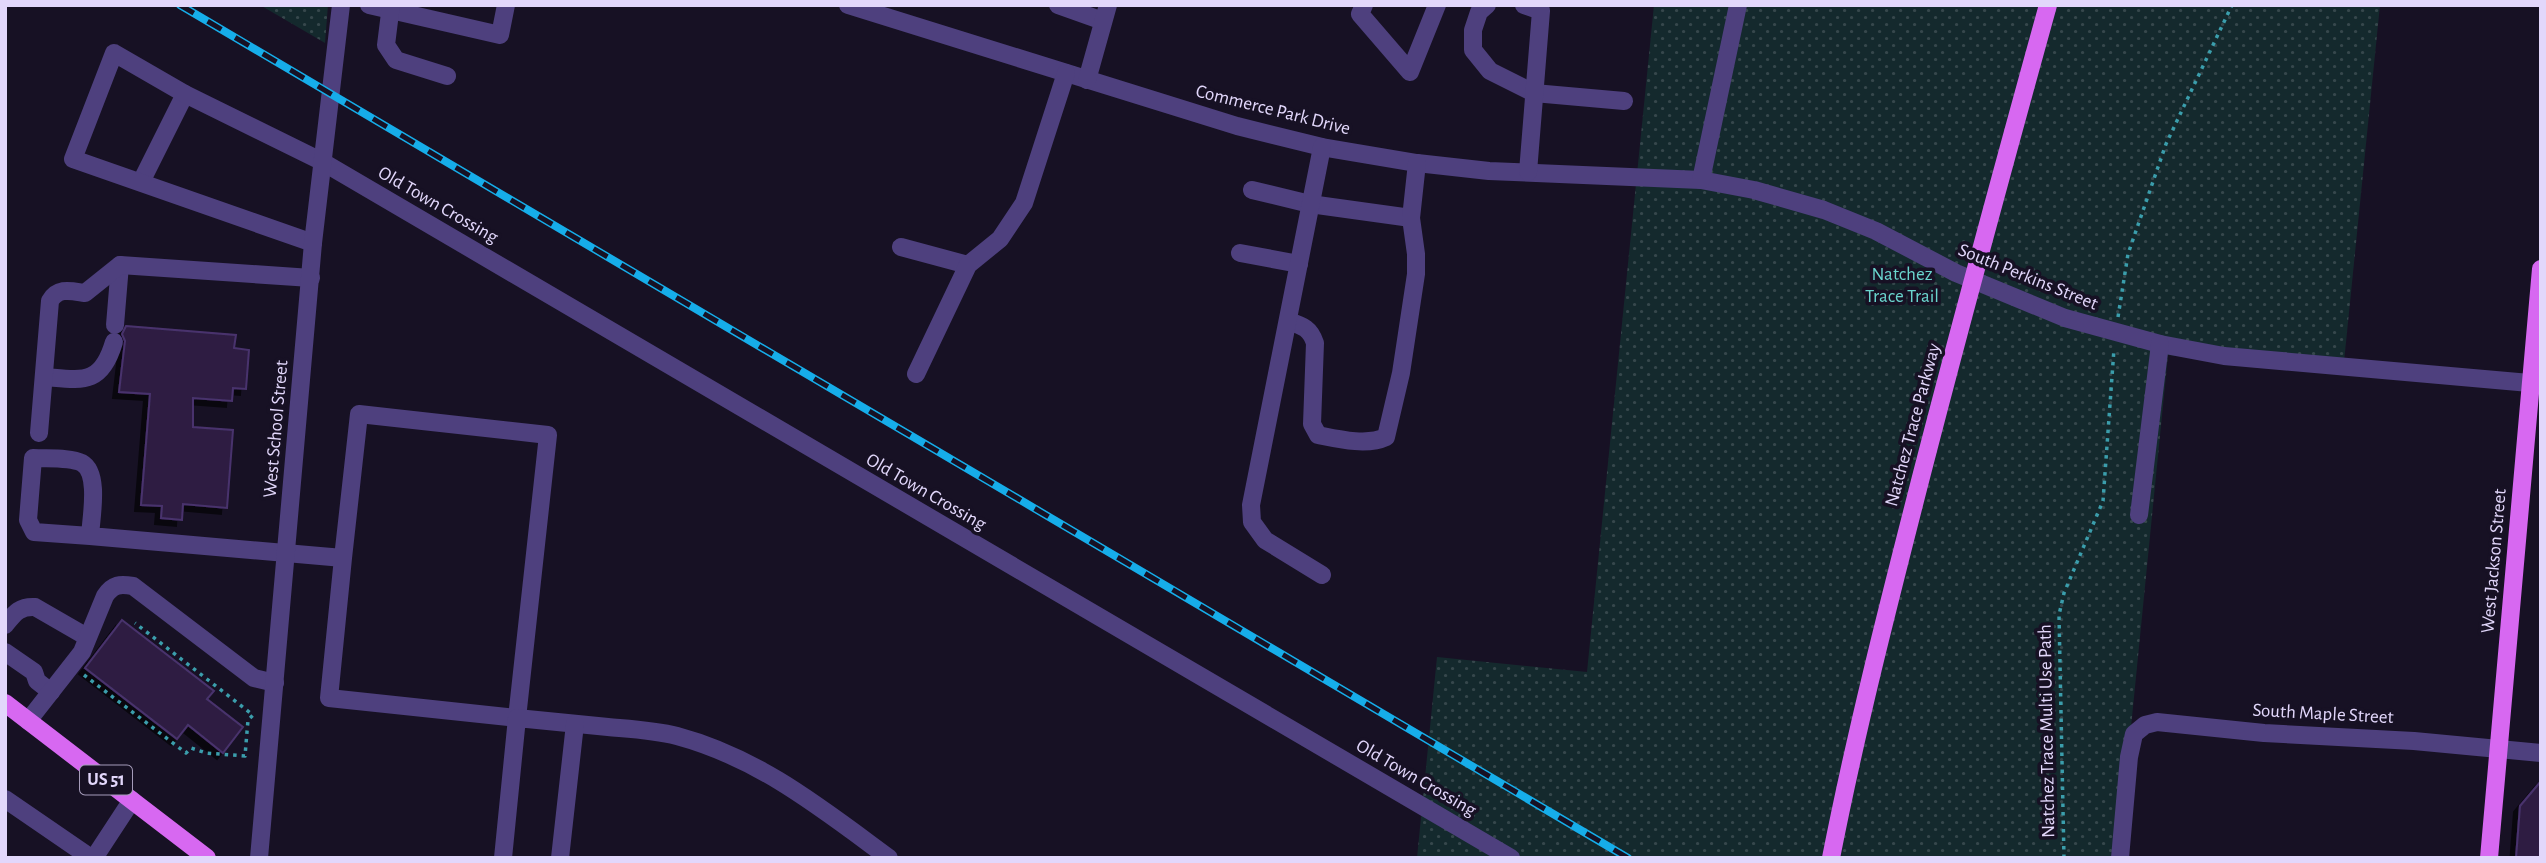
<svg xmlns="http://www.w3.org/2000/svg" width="2546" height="863" font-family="'Alegreya Sans',sans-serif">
<defs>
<pattern id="park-dots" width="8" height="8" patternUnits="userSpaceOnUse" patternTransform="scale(1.75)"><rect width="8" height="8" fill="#14292d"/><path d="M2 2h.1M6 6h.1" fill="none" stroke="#36474c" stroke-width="1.8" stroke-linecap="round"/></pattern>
<filter id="shadow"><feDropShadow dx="-6" dy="6" stdDeviation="0" flood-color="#0009"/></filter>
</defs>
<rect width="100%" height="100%" fill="#171124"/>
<g fill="url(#park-dots)">
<polygon points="260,5 328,5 325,43"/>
<polygon points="1654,5 2380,5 2343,372 2168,355 2118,858 1417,858 1437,657 1587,672"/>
</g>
<g fill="#2d1f43" stroke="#49336d" stroke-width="2" filter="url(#shadow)">
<polygon points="126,326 236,335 234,348 249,350 246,389 233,388 232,401 193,398 193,427 233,430 227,508 183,504 182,520 161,518 162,506 141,505 150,394 119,392 125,341 122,334"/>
<polygon points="122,620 214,691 207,699 243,727 223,753 188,725 177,739 85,668"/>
<polygon points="2541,781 2541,858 2516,858 2520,806"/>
</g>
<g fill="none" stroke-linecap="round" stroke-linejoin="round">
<g stroke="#3b9eac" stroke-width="3.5" stroke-dasharray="3.5 5" stroke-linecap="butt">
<polyline points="2118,317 2128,254 2166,144 2232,5"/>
<polyline points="84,675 186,753 191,748 206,753 245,756 248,720 253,715 135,623"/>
<polyline points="2064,858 2059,615 2064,593 2103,501 2114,349"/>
</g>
<g stroke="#4e407e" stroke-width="18">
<polyline points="369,5 500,35 506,5"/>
<polyline points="391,5 386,45 396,60 447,76"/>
<polyline points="848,5 1237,126 1322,147 1417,163 1489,171 1701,180 1754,190 1824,210 1876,231 1956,273 2065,318 2160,344 2224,356 2541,384"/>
<polyline points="1058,5 1103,21"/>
<polyline points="1364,5 1360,14 1410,72 1437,5"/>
<polyline points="1487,5 1479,12 1473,30 1473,50 1490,71 1534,93 1624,101"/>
<polyline points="1524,5 1541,11 1528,172"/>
<polyline points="1087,80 1108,5"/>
<polyline points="1701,180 1738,5"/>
<polyline points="141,182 185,94"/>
<polyline points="1252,190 1310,204 1411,218"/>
<polyline points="313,243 73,159 114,53 185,94 321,161 1511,858"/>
<polyline points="901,247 968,265"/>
<polyline points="1240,253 1299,264"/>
<path d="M1288,321C1303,326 1310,328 1315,343L1312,424L1318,435C1338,439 1367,446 1386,437L1401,373L1416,274V254L1411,218L1417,163"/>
<polyline points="115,325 120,265"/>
<polyline points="916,374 968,265 1000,239 1024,203 1066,73"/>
<path d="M44,377C82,380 101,386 114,342"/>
<path d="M39,433L50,301C58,287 71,291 85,293L120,265L311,278"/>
<polyline points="2139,515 2160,344"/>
<path d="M90,536L34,532L28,520L33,458C47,459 70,457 82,463C100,473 91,518 90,536L343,558L329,698L517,718L548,435L359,414L343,558"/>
<polyline points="1322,575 1265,540 1252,522 1251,505 1322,147"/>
<path d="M5,625C14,614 19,606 35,607L87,637"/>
<polyline points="5,652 34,672 37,681 51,692"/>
<path d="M28,721L82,652L105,596C113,584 120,584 133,586L254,678L275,683"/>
<polyline points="5,799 91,858"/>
<polyline points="94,858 132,800"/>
<polyline points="259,858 313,243 341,5"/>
<path d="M503,858L517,718C547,721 578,724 608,727C631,729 654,730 677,736C759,758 821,808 889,858"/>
<polyline points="560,858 575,724"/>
<polyline points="2120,858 2129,757 2134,734 2145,725 2157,722 2264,733 2414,741 2541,753"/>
</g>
<g stroke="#d768f1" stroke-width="18">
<polyline points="5,703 207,858"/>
<path d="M1831,858C1856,731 1888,606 1920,481C1961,322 2004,164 2048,5"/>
<polyline points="2489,858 2541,269"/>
</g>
<g stroke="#16ade9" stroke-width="8">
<polyline id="rail" points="180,5 1628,858"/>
</g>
<use href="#rail" stroke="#171124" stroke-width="5" stroke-dasharray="16" stroke-linecap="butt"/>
</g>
<g text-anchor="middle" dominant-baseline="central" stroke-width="7" stroke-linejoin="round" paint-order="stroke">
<rect fill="#171124" stroke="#a59cba" stroke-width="2" x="80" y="765.5" width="52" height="29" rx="5"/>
<g font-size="18" font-weight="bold" fill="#e2d7fb">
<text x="106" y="780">US 51</text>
</g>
<g font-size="19" fill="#e2d7fb" stroke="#171124">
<text transform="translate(1273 110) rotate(14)">Commerce Park Drive</text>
<text transform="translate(438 205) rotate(30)">Old Town Crossing</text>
<text transform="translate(2028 277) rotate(22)">South Perkins Street</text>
<text transform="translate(1913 425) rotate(-75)">Natchez Trace Parkway</text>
<text transform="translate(276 429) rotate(-85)">West School Street</text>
<text transform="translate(926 492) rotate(30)">Old Town Crossing</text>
<text transform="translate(2494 561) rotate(-85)">West Jackson Street</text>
<text transform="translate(2323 714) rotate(3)">South Maple Street</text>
<text transform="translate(2047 731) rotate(-91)">Natchez Trace Multi Use Path</text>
<text transform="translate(1416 778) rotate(30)">Old Town Crossing</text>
</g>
<g font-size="19" fill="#6ad5ce" stroke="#171124">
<text x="1902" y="274">Natchez<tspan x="1902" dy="22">Trace Trail</tspan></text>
</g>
</g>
<rect width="2546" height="863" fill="none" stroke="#e2d7fb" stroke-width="14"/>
</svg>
